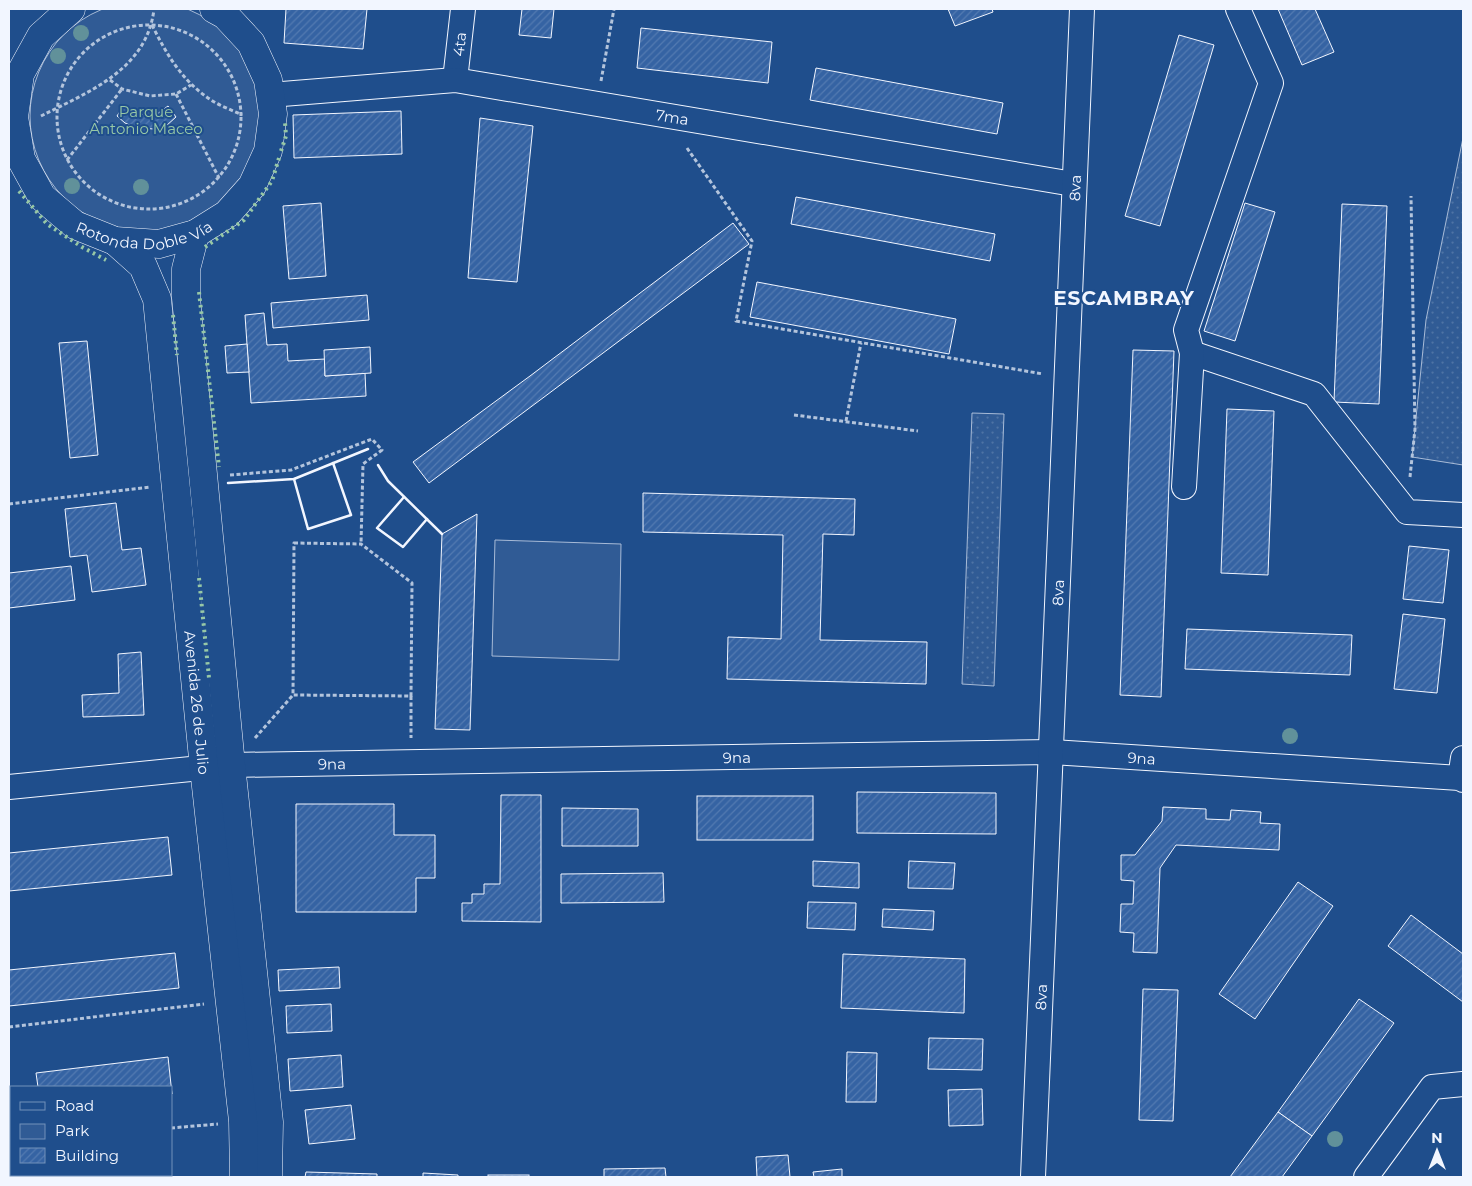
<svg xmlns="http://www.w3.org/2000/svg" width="1472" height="1186" font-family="Montserrat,sans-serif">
<defs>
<pattern id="garden-dots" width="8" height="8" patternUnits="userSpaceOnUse" patternTransform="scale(1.25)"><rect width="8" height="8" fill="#305b95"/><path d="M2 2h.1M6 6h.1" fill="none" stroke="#4e73a5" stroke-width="1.8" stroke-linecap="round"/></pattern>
<pattern id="building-hatch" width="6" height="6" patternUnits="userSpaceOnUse" patternTransform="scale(1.25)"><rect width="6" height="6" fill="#3563a3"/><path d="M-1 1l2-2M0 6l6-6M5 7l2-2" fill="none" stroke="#537ab1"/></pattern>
</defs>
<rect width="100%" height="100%" fill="#1f4e8c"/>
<g fill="#305b95" stroke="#a8bbd7">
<circle cx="145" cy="116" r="115"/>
<polygon points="495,540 621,544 619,660 492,656"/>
</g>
<g fill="url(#garden-dots)" stroke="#a8bbd7">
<polygon points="1463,138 1463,465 1412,457 1426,320"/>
<polygon points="972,413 1004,414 994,686 962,684"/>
</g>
<g fill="url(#building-hatch)" stroke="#f2f6ff">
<polygon points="286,9 367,9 363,49 284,43"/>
<polygon points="522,9 554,9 551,38 519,35"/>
<polygon points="948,9 992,9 993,12 955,26"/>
<polygon points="1278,9 1315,9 1334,52 1302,65"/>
<polygon points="641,28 772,42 768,83 637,68"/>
<polygon points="1179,35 1214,45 1160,226 1125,216"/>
<polygon points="816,68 1003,103 997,134 810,100"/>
<polygon points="124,105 133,112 145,115 157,114 168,106 176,117 166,126 154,129 137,128 125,123 117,116"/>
<polygon points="401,111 402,154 294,158 293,115"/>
<polygon points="480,118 533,126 517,282 468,278"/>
<polygon points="796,197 995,234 990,261 791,224"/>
<polygon points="321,203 326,276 289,279 283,206"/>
<polygon points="1245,203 1275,212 1235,341 1204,331"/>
<polygon points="1342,204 1387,206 1379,404 1334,402"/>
<polygon points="733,223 749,244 429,483 413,462 530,376"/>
<polygon points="757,282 956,319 949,354 750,317"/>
<polygon points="367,295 369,320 273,328 271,303"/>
<polygon points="264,313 267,345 287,344 288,361 325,359 325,376 365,373 366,396 251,403 245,315"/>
<polygon points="87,341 98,455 70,458 59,343"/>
<polygon points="247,344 249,372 227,373 225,346"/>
<polygon points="370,347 371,373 325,376 324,350"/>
<polygon points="1133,350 1174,351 1161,697 1120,695"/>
<polygon points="1227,409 1274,411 1268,575 1221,573"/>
<polygon points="643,493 855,499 854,535 823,534 820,640 927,642 926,684 727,679 728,637 781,639 783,535 643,532"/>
<polygon points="116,503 122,550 141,548 146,585 92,592 87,555 70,557 65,509"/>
<polygon points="477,514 470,730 435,729 442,534"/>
<polygon points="1409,546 1449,550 1443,603 1403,599"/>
<polygon points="71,566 75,600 9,608 9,573"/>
<polygon points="1403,614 1445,619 1437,693 1394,689"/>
<polygon points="1187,629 1352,635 1350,675 1185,669"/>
<polygon points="141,652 144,715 83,717 82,695 119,693 118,654"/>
<polygon points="857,792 996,793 996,834 857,833"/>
<polygon points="501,795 541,795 541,922 462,921 462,903 472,903 472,894 484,894 484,884 500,884"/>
<rect x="697" y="796" width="116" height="44"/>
<polygon points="296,804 394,804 394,835 435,835 435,878 416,878 416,912 296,912"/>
<polygon points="1163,807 1206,809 1206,819 1230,820 1231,810 1261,812 1260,823 1280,824 1279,850 1176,845 1160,868 1157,953 1133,952 1134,933 1120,932 1121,904 1133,904 1134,881 1121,880 1121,855 1135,855 1162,821"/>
<polygon points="562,808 638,809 638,846 562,846"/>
<polygon points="168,837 172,875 9,891 9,853"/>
<polygon points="813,861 859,863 859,888 813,886"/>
<polygon points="909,861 955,863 953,889 908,888"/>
<polygon points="663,873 664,902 561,903 561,874"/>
<polygon points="1298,882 1333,906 1255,1019 1219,994"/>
<polygon points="808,902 856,903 855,930 807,928"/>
<polygon points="883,909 934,911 933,930 882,927"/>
<polygon points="1411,915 1463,954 1463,1002 1388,946"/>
<polygon points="175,953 179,988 9,1006 9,970"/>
<polygon points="843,954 965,959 964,1013 841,1008"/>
<polygon points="339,967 340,988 279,991 278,970"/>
<polygon points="1143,989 1178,990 1173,1121 1139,1120"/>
<polygon points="1359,999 1394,1023 1312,1136 1278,1112"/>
<polygon points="331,1004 332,1031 287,1033 286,1006"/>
<polygon points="929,1038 983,1039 982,1070 928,1069"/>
<polygon points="847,1052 877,1053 876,1102 846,1102"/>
<polygon points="341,1055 343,1087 290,1091 288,1059"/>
<polygon points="168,1057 172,1094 171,1087 38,1087 36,1073"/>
<polygon points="982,1089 983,1125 949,1126 948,1090"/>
<polygon points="351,1105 355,1139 309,1144 305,1110"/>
<polygon points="1278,1112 1312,1136 1282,1177 1230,1177"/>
<polygon points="788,1155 790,1177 757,1177 756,1157"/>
<polygon points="665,1168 666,1177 604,1177 604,1169"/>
<polygon points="842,1169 842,1177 814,1177 813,1172"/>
<polygon points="11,1172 11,1175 124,1175 124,1177 9,1177 9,1173"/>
<polygon points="306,1172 377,1174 377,1177 305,1177"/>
<polygon points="423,1173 458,1175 458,1177 423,1177"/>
<rect x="488" y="1175" width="41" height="2"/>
</g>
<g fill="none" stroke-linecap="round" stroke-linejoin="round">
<g stroke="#f2f6ff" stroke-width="26">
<g id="street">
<path id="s1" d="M455,80L463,9"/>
<path id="s2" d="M270,95L455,80L1073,184"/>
<polyline points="1192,353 1314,394 1407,512 1463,515"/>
<polyline points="1184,487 1192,353 1186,330 1271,83 1238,9"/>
<polyline points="1460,778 1463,758"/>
<path id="s3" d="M9,787L231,765L1052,752L1460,778L1463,780"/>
<path id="s4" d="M1033,1177L1082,9"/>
<polyline points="1366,1177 1432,1087 1463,1084"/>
</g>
</g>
<g stroke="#f2f6ff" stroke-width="29">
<g id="secondary">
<path id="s5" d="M71,9L41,36L20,74L14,117L21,159L42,197L75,225L115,241L159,244L195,234L227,214L252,186L268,151L273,114L268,80L251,43L225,15L214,9"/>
<polyline points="195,234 186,269 186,298 231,765 269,1122 268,1177"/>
<path id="s6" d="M115,241L143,266L157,299L204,768L243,1121L244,1177"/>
</g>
</g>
<g stroke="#b3c4dc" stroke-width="3" stroke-dasharray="4 2.5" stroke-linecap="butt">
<circle cx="149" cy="117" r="92"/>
<path d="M152,25C167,55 182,81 211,100C220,106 232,110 242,115"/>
<polyline points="110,80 122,89 150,96 176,94 191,85"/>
<polyline points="601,81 614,9"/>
<polyline points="176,94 219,178"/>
<path d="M41,116C88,92 147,70 154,9"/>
<polyline points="687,148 752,241 736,321 1043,374"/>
<polyline points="67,160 122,89"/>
<polyline points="794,415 918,431"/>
<polyline points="846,421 861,343"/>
<polyline points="230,475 291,470 372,439 382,450 363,464 361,544"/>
<polyline points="1410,477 1415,429 1411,196"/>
<polyline points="9,504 150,487"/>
<polygon points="294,543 361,544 412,583 411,696 293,695"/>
<polyline points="411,696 411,738"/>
<polyline points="255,738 293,695"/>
<polyline points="9,1027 204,1004"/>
<polyline points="171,1128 218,1124"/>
<polyline points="9,1144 11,1144"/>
</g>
<use href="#street" stroke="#1f4e8c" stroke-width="24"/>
<use href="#secondary" stroke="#1f4e8c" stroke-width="28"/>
<g stroke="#97c8a6" stroke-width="4" stroke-dasharray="2.5 4" stroke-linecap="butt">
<polyline points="281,151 286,136 285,122"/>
<polyline points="19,191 47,224 82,247 106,260"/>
<polyline points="205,247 244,220 272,181 279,158"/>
<polyline points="199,292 219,467"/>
<polyline points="173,315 177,355"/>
<polyline points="199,578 209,678"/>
</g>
<g stroke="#f2f6ff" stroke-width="2.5">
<polyline points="378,465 388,481 442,534"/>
<polyline points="294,479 308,529 351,515 333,463"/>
<polyline points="228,483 294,479 368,449"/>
<polyline points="404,497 377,528 403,547 427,519"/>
</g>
</g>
<g fill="#61919a">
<circle cx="81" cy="33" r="8"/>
<circle cx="58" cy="56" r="8"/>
<circle cx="72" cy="186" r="8"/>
<circle cx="141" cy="187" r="8"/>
<circle cx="1290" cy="736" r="8"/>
<circle cx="1335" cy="1139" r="8"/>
</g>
<g text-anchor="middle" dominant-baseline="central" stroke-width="4" stroke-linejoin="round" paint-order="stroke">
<g font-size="15" fill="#f2f6ff" stroke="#1f4e8c">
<text stroke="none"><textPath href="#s1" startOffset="36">4ta</textPath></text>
<text stroke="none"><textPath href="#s2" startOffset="406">7ma</textPath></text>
<text stroke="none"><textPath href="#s4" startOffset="990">8va</textPath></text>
<text stroke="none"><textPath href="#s5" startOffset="329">Rotonda Doble Vía</textPath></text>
<text stroke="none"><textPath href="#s4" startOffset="585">8va</textPath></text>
<text stroke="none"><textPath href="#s6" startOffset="479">Avenida 26 de Julio</textPath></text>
<text stroke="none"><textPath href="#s3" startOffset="729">9na</textPath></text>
<text stroke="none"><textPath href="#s3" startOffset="1134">9na</textPath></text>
<text stroke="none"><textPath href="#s3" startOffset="324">9na</textPath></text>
<text stroke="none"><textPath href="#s4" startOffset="180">8va</textPath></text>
</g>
<g font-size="15" fill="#97c8a6" stroke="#1f4e8c">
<text x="146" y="111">Parque<tspan x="146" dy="17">Antonio Maceo</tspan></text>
</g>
<g font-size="20" font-weight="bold" letter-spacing="1" fill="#f2f6ff" stroke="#1f4e8c">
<text x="1124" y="298">ESCAMBRAY</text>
</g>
</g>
<rect width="1472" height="1186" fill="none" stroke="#f2f6ff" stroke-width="20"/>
<rect x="10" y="1086" width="162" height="90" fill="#1f4e8c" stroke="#7391ba"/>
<rect x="20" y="1102" width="25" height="8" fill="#1f4e8c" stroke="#7391ba"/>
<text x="55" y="1111" font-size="15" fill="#f2f6ff">Road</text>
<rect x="20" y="1124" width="25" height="15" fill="#305b95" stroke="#7391ba"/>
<text x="55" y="1136" font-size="15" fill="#f2f6ff">Park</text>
<rect x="20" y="1148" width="25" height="15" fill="url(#building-hatch)" stroke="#7391ba"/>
<text x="55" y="1161" font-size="15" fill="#f2f6ff">Building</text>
<g transform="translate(1437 1151)" stroke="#1f4e8c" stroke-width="4" paint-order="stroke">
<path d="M0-4L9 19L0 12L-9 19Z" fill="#f2f6ff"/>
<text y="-8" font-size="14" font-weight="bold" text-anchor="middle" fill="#f2f6ff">N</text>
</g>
</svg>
